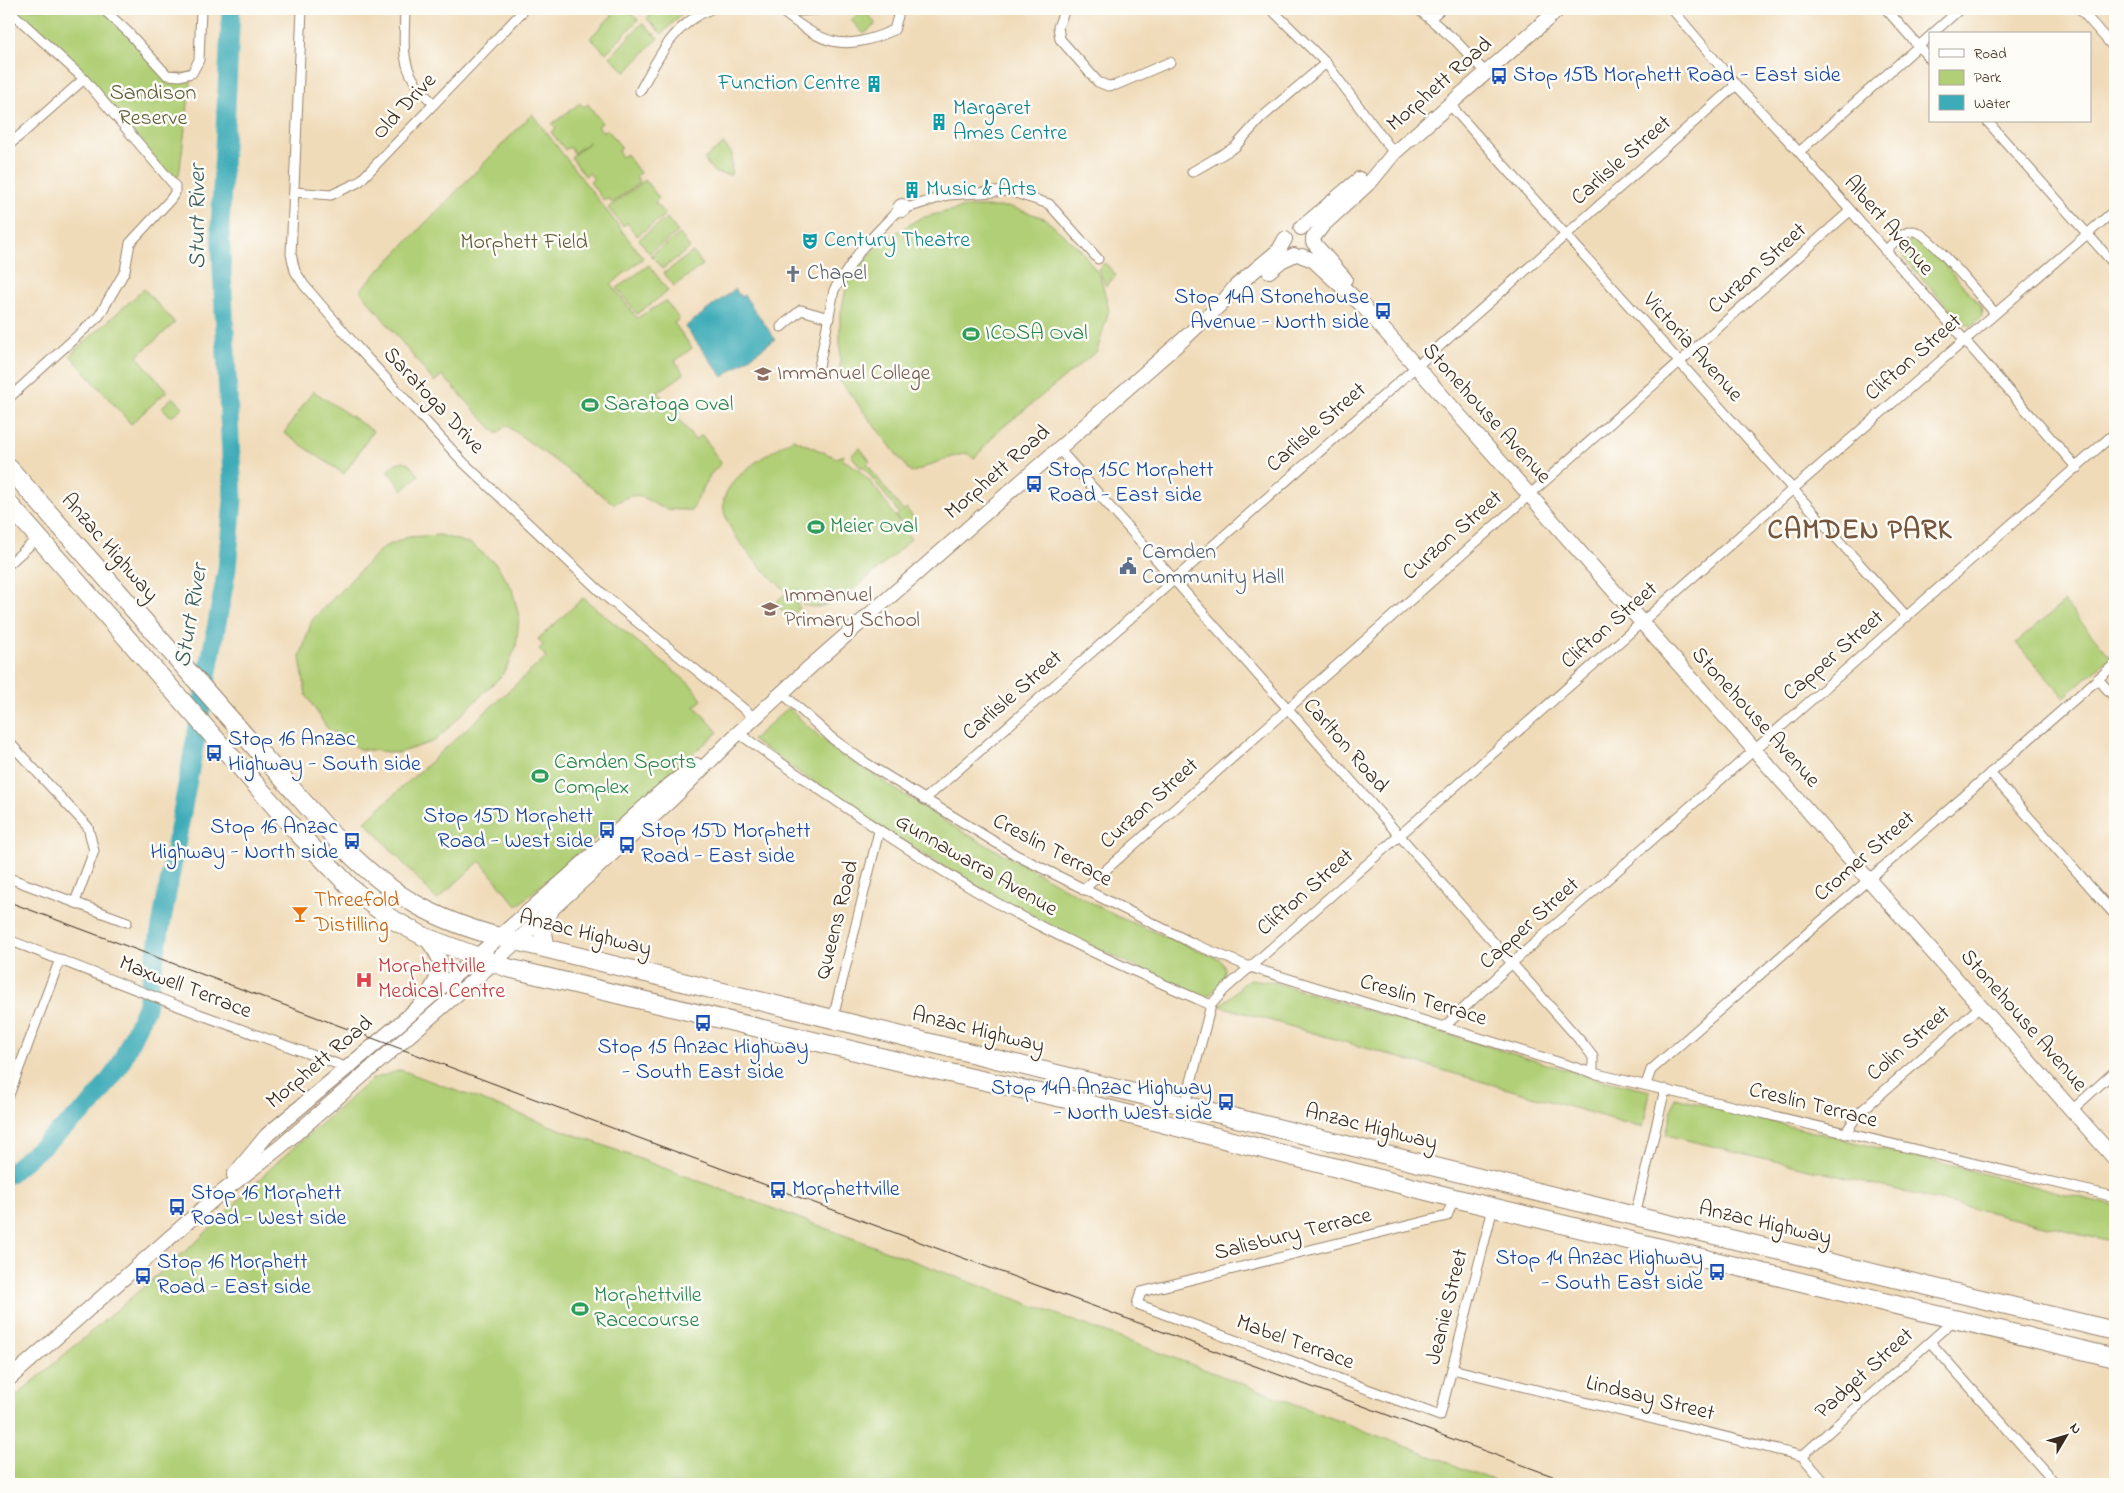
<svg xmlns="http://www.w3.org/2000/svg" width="2124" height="1493" font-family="'Indie Flower',sans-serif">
<rect width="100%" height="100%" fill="#fdfcf7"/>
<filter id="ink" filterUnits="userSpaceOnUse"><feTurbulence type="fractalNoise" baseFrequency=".02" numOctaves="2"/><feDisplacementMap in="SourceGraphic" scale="10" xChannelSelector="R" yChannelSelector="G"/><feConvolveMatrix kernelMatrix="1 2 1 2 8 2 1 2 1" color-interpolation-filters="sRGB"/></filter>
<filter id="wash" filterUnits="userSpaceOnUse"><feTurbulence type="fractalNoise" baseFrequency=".0096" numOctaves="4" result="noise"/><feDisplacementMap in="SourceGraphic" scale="20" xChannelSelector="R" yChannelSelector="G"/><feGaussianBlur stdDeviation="1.12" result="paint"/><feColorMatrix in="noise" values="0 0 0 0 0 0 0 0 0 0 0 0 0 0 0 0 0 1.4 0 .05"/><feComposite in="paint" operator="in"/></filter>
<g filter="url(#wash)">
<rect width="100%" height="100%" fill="#f0dbb9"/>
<g fill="#b0cf76" stroke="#767c4a">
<polygon points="9,9 103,9 167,75 192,73 179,176 170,178 84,79"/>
<polygon points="618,9 627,9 638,20 606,53 590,38"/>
<polygon points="656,9 686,9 662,34 647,19"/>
<polygon points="864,9 876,24 864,34 851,20"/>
<polygon points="642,23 658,38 626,72 610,57"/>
<polygon points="580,103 584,107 588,104 602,123 598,126 603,132 607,129 622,148 618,151 622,157 626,154 640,173 636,176 640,182 612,203 608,198 604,201 590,182 594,179 589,173 585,176 571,157 590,142 574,153 570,147 565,150 551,132 556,128 552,124"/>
<path d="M532,114L643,258L611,284L637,318L666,301L679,319L674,323L692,348L675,361L684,374L658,392L695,440L702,435L721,463L710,475L692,510C684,510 676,510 668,509C642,503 645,485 614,504L506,425L497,434L442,375L434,382L360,290Z"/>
<polygon points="724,144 732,154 731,175 715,173 704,159"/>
<polygon points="645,180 659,198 655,202 665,215 637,236 627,223 623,226 608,208"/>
<polygon points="966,207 1011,207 1044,218 1081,250 1100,276 1109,310 1097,351 997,432 974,459 967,453 942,460 911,473 840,381 840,318 848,279 880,243 920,218"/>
<polygon points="667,218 678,232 649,253 639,239"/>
<polygon points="680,234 690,248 662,269 651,255"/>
<polygon points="1915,238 1925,242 1981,306 1982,316 1971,326 1962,323 1903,257 1902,246"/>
<polygon points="693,252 703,265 674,286 664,273"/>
<polygon points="1105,263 1116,275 1106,286 1098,269"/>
<polygon points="649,265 668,291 637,314 617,288"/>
<polygon points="144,289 175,323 137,356 167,391 131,424 70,355"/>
<polygon points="313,391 373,431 344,474 284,433"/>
<polygon points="173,397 183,407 171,417 162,407"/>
<path d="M793,439L837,458L844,455L842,460C870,469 892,516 911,539C891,557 838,610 812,607C803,606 795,599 788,593L800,608L789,618L775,603L787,592C767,574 718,529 724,499C729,475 774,450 793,439Z"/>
<polygon points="860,448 870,461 867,464 903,511 906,508 916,521 906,529 896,516 899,513 863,466 861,468 851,455"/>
<polygon points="404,461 408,463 419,475 403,490 387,471 396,463"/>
<polygon points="440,535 471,544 496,564 512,589 519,617 516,647 504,673 435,741 398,753 359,749 327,728 306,695 300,657 312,620 382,548 408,537"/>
<polygon points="583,598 691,685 702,700 695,706 718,732 517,906 480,861 437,900 365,821 546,657 539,649 543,645 538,639"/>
<polygon points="2064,602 2111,657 2064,697 2016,643"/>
<polygon points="788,708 833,749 954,827 1116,916 1220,959 1225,969 1222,984 1204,999 1012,908 880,828 752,740"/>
<polygon points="1249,979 1272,982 1597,1079 1650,1091 1643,1128 1220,1006"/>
<polygon points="401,1070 1225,1377 1503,1484 9,1484 9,1402 196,1242 276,1163 372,1079"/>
<polygon points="1675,1098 2115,1206 2115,1242 1666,1135"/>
</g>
<polygon fill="#3cacb8" stroke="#3c6b6b" points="735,289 741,297 744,295 775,339 723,377 685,327"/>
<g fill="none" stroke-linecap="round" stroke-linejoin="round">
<polyline stroke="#3cacb8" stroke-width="19" points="9,1174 92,1104 119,1067 146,1007 227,569 233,500 220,228 231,9"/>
</g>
</g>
<g filter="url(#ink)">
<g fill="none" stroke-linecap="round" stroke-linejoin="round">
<g stroke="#96826c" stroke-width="11">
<g id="street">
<polyline points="103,9 128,32 167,75 180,76 192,73 199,60 201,9"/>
<polyline points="302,9 291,254 295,271 304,285 357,347 464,463 604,595 755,718"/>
<path d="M405,9C404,54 399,71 434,104"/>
<polyline points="1065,9 1058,27 1060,39 1098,82 1108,86 1116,85 1170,62"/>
<polyline points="1271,9 1326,63 1394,153"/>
<polyline points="1418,9 1456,41 1485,72"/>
<polyline points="1672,9 1736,85 1799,152 2077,468"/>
<polyline points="1886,9 1930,59"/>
<polyline points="2080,9 2115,49"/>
<polyline points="9,10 84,79 175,186 175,193 170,200 130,243 125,271 99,316 9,398"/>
<path d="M780,10C824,44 841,53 894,30L898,16L895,9"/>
<polyline points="781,10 789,12 826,9"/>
<polyline points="1431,18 1441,9"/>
<polyline points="1932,34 1960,9"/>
<path d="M640,91C658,58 673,24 711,9"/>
<polyline points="1450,105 1907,617"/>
<polyline points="1987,121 2115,265"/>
<polyline points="9,145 84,79"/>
<polyline points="1799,152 1930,36"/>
<polyline points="1192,172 1235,147 1261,118 1326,63"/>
<polyline points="294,192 331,195 359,182 525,9"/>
<circle cx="902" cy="208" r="4.5"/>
<polyline points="907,208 948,195 1009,191 1049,204 1098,259"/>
<path d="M1885,251C1892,245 1903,231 1913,231C1927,230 1982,299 1995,313"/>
<polyline points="781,327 801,310 829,318"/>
<polyline points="818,372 834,290 862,248 898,210"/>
<polyline points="1058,448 1584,1045 1593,1057 1593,1073"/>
<polyline points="9,564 38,538"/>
<polyline points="2098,679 2115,698"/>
<polyline points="782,693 833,739 866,763 1016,855 1194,944 1250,967 1593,1073 2115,1197"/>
<path d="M738,733C820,790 902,848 988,898C1060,939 1135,972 1211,1005"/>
<polyline points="9,742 88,827 94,851 75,902"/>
<polyline points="1990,773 2115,915"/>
<polyline points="924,800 1736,85"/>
<polyline points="9,878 127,922"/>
<polyline points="1083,890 1850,211"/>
<polyline points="9,940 199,1014 348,1068"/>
<polyline points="833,1018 879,831"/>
<polyline points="1444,1027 1512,963 2115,433"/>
<polyline points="1646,1084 1651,1070 2115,664"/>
<polyline points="9,1095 60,959"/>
<polyline points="1185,1105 1211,1005 1224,990 1793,489 2115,210"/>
<polyline points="2072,1110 2115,1071"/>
<polyline points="1845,1134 1858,1114 1981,1006"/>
<polyline points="1454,1198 1447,1216 1141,1292 1137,1304 1440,1416 1493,1208"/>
<polyline points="1635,1216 1665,1089"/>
<polyline points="1930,1342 2056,1484"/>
<polyline points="1452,1369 1802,1456 1826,1484"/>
<polyline points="1802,1456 1954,1320"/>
</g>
</g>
<g stroke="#96826c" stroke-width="16">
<g id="secondary">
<polyline points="1301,228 1359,179"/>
<polyline points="1313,238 1323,225 1372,180 1394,153 1559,9"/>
<polyline points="1313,242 1345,279"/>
<polyline points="1302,256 1313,260 1362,305 2115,1159"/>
<polyline points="1269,271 1281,261 1294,255"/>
<path d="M425,937C443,961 446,965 430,991"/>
<polyline points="234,1175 267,1135 398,1025 569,876 663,790 696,765"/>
<polyline points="9,1379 216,1197 280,1147 493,963 674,797 735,736 811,666 1187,336 1223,302 1236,286 1279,250 1285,239"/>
</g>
</g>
<g stroke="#96826c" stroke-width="20">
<g id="highway">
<path d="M9,468L344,848C392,896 433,919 499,937L1635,1216L2115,1331"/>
<polyline points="9,504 299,834 353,890 390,918 425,937 508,968 922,1067 1076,1101 1454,1198 2115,1358"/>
<polyline points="546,948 541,924 549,912"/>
</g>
</g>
<use href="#street" stroke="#fff" stroke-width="9"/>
<use href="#secondary" stroke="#fff" stroke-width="14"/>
<use href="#highway" stroke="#fff" stroke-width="18"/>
<polyline stroke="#3b2a1e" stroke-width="1" points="9,902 655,1144 1574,1484"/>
</g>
</g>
<defs>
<g id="bus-bare" transform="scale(1.35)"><path d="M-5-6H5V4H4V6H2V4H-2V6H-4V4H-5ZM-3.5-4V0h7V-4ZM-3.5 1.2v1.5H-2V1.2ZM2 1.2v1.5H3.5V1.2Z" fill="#1a4fb4" stroke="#fdfcf7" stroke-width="2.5" paint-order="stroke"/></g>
<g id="building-bare" transform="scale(1.35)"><path d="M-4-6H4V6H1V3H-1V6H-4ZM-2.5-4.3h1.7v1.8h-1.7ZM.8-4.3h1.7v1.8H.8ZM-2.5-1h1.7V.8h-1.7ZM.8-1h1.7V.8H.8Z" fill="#0f9aa8" stroke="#fdfcf7" stroke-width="2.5" paint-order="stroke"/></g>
<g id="theatre-bare" transform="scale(1.35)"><path d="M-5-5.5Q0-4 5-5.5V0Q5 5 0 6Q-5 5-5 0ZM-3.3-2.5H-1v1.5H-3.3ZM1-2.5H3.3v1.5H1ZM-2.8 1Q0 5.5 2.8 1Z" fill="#0f9aa8" stroke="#fdfcf7" stroke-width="2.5" paint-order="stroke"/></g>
<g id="church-bare" transform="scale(1.35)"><path d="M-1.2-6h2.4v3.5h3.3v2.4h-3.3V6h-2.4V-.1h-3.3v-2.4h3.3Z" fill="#6b7280" stroke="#fdfcf7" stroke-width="2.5" paint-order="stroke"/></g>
<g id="stadium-bare" transform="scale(1.35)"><path d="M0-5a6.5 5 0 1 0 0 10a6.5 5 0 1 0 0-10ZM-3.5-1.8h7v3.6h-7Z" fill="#2e9e5b" stroke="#fdfcf7" stroke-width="2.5" paint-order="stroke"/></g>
<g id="school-bare" transform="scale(1.35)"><path d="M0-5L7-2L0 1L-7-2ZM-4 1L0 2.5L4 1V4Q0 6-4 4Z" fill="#8d6e63" stroke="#fdfcf7" stroke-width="2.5" paint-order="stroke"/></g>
<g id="civic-bare" transform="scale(1.35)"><path d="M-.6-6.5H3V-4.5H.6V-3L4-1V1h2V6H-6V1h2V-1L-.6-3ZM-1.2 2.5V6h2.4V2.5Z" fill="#5c6f8a" stroke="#fdfcf7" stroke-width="2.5" paint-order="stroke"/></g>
<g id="bar-bare" transform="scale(1.35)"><path d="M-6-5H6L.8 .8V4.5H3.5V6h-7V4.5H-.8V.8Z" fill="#e8710a" stroke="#fdfcf7" stroke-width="2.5" paint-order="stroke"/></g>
<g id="hospital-bare" transform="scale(1.35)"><path d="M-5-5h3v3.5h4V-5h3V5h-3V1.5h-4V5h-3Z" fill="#e0444e" stroke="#fdfcf7" stroke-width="2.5" paint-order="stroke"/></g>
</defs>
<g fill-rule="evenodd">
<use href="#bus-bare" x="1499" y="76"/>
<use href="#building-bare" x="874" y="84"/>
<use href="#building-bare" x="939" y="122"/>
<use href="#building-bare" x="912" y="190"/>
<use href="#theatre-bare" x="810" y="241"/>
<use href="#church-bare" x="793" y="274"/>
<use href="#bus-bare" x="1383" y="311"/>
<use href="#stadium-bare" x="971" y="334"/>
<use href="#school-bare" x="763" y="374"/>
<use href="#stadium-bare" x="590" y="405"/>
<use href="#bus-bare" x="1034" y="484"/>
<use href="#stadium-bare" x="816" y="527"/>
<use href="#civic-bare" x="1128" y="566"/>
<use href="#school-bare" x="770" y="609"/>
<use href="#bus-bare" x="214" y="753"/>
<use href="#stadium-bare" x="540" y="776"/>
<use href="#bus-bare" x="607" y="830"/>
<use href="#bus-bare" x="352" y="841"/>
<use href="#bus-bare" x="627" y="845"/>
<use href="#bar-bare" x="300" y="914"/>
<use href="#hospital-bare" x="364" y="980"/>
<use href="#bus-bare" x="703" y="1023"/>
<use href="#bus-bare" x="1226" y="1102"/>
<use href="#bus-bare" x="778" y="1190"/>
<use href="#bus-bare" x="177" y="1207"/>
<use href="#bus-bare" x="1717" y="1272"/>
<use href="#bus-bare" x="143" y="1276"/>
<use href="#stadium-bare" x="580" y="1309"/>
</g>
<g text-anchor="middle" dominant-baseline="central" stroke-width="5" stroke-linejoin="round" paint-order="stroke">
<g font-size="22" fill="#164399" stroke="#fdfcf7" text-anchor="start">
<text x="1513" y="76">Stop 15B Morphett Road - East side</text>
<text x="1369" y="298" text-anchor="end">Stop 14A Stonehouse<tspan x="1369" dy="25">Avenue - North side</tspan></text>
<text x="1048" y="471">Stop 15C Morphett<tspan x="1048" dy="25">Road - East side</tspan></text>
<text x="228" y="740">Stop 16 Anzac<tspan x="228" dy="25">Highway - South side</tspan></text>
<text x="593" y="817" text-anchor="end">Stop 15D Morphett<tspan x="593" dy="25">Road - West side</tspan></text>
<text x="338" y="828" text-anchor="end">Stop 16 Anzac<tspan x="338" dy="25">Highway - North side</tspan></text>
<text x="641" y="832">Stop 15D Morphett<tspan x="641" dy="25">Road - East side</tspan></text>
<text x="703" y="1048" text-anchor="middle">Stop 15 Anzac Highway<tspan x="703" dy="25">- South East side</tspan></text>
<text x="1212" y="1089" text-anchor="end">Stop 14A Anzac Highway<tspan x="1212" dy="25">- North West side</tspan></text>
<text x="792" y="1190">Morphettville</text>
<text x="191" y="1194">Stop 16 Morphett<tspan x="191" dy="25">Road - West side</tspan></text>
<text x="1703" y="1259" text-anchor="end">Stop 14 Anzac Highway<tspan x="1703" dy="25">- South East side</tspan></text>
<text x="157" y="1263">Stop 16 Morphett<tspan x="157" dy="25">Road - East side</tspan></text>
</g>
<g font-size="22" fill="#0d838f" stroke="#fdfcf7" text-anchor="start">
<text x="860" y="84" text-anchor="end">Function Centre</text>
<text x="953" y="109">Margaret<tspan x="953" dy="25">Ames Centre</tspan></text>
<text x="926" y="190">Music &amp; Arts</text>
<text x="824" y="241">Century Theatre</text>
</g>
<g font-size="22" fill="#3b2a1e" stroke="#fdfcf7">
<text transform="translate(1440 85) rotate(-41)">Morphett Road</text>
<text transform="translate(405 107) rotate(-47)">Old Drive</text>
<text transform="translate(1622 161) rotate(-41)">Carlisle Street</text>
<text transform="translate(1888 226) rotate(49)">Albert Avenue</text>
<text transform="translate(1758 269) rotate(-42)">Curzon Street</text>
<text transform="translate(1692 348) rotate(48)">Victoria Avenue</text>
<text transform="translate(1914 358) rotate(-41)">Clifton Street</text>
<text transform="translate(433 401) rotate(47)">Saratoga Drive</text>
<text transform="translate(1486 414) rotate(48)">Stonehouse Avenue</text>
<text transform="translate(1317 428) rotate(-41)">Carlisle Street</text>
<text transform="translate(998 473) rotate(-41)">Morphett Road</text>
<text transform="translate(1453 536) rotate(-41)">Curzon Street</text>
<text transform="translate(109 548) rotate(49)">Anzac Highway</text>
<text transform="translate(1610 626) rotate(-41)">Clifton Street</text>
<text transform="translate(1834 656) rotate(-41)">Capper Street</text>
<text transform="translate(1013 696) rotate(-41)">Carlisle Street</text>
<text transform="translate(1755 718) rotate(48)">Stonehouse Avenue</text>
<text transform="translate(1345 746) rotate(49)">Carlton Road</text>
<text transform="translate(1150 804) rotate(-42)">Curzon Street</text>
<text transform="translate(1052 851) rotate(28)">Creslin Terrace</text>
<text transform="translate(1865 857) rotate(-41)">Cromer Street</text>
<text transform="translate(976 866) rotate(30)">Gunnawarra Avenue</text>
<text transform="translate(1306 893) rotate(-41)">Clifton Street</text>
<text transform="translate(838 920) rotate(-76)">Queens Road</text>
<text transform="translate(1530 924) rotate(-42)">Capper Street</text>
<text transform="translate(585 934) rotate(14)">Anzac Highway</text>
<text transform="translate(185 988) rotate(21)">Maxwell Terrace</text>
<text transform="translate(1423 1001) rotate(17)">Creslin Terrace</text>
<text transform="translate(2023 1021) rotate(49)">Stonehouse Avenue</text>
<text transform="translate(978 1031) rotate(14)">Anzac Highway</text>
<text transform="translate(1909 1044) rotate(-41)">Colin Street</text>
<text transform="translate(320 1063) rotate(-40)">Morphett Road</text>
<text transform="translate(1813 1106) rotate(14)">Creslin Terrace</text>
<text transform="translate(1371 1128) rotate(14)">Anzac Highway</text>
<text transform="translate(1765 1224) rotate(13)">Anzac Highway</text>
<text transform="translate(1293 1235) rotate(-14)">Salisbury Terrace</text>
<text transform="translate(1448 1307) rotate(-76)">Jeanie Street</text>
<text transform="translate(1295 1343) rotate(20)">Mabel Terrace</text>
<text transform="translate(1865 1374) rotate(-42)">Padget Street</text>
<text transform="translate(1650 1399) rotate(14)">Lindsay Street</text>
</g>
<g font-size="22" fill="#5e5c38" stroke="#fdfcf7">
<text x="153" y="94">Sandison<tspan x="153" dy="25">Reserve</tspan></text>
<text x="524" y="243">Morphett Field</text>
</g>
<g font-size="22" fill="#5b616d" stroke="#fdfcf7" text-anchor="start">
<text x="807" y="274">Chapel</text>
</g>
<g font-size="22" fill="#27864d" stroke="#fdfcf7" text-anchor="start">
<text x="985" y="334">ICOSA Oval</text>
<text x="604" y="405">Saratoga Oval</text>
<text x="830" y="527">Meier Oval</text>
<text x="554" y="763">Camden Sports<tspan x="554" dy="25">Complex</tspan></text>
<text x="594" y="1296">Morphettville<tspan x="594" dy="25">Racecourse</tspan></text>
</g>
<g font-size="22" fill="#785e54" stroke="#fdfcf7" text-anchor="start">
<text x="777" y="374">Immanuel College</text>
<text x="784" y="596">Immanuel<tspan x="784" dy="25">Primary School</tspan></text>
</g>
<g font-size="22" fill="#4e5e75" stroke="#fdfcf7" text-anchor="start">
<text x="1142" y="553">Camden<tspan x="1142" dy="25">Community Hall</tspan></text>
</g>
<g font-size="22" fill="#c56008" stroke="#fdfcf7" text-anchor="start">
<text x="314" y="901">Threefold<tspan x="314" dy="25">Distilling</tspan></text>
</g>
<g font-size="22" fill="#be3a42" stroke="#fdfcf7" text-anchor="start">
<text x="378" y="967">Morphettville<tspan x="378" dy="25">Medical Centre</tspan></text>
</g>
<g font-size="24" font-style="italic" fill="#3b5e5c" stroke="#fdfcf7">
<text transform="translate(198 217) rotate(-90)">Sturt River</text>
<text transform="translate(192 616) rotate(-80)">Sturt River</text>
</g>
<g font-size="28" font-weight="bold" letter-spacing="1" fill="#77563e" stroke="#fdfcf7">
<text x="1860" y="531">CAMDEN PARK</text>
</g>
</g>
<rect width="2124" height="1493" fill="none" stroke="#fdfcf7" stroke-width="30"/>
<rect x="1929" y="32" width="162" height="90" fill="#fdfcf7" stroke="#afa8a0"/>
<rect x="1939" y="49" width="25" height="8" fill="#ffffff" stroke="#afa8a0"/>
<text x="1974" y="58" font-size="15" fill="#3b2a1e">Road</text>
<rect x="1939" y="70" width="25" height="15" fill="#b0cf76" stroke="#afa8a0"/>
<text x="1974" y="82" font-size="15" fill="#3b2a1e">Park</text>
<rect x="1939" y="95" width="25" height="15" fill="#3cacb8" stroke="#afa8a0"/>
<text x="1974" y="108" font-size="15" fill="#3b2a1e">Water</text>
<g transform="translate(2066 1436) rotate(52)" stroke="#fdfcf7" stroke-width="4" paint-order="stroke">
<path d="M0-4L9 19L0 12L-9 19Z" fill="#3b2a1e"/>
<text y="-8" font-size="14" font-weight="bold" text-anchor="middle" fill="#3b2a1e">N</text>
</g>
</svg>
